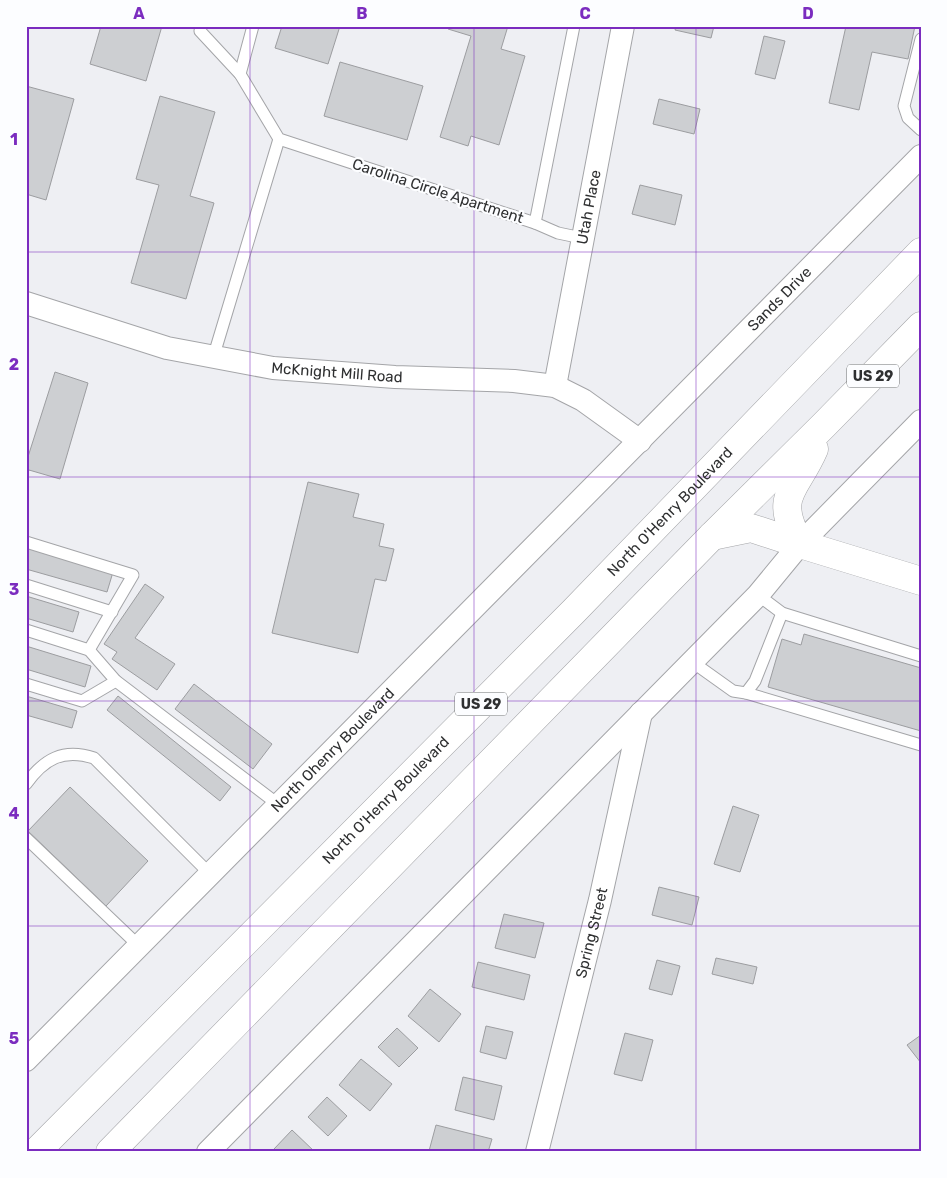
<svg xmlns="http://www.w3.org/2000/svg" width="947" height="1178" font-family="Rubik,sans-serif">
<rect width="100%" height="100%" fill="#eeeff3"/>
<g fill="#cdcfd2" stroke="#9c9da0">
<polygon points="101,26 162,26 146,81 90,64"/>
<polygon points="282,26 340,26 328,64 275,48"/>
<polygon points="449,26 508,26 501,49 525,56 499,145 471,136 468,146 440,137 471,36 448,29"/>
<polygon points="676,26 714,26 711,38 675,30"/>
<polygon points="846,26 915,26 908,59 872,52 859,110 829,103"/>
<polygon points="764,36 785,41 775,79 755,74"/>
<polygon points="340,62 423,86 407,140 324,116"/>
<polygon points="26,86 74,99 46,200 26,194"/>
<polygon points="160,96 215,112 190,196 214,203 186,299 131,283 159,185 136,179"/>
<polygon points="659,99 700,109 694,134 653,124"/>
<polygon points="640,185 682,195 675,225 632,214"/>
<polygon points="55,372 88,383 60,479 29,470 26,479 26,463"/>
<polygon points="308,482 359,494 353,517 384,524 379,546 394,549 386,581 375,579 358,653 272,633"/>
<polygon points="26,546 113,572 107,592 26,569"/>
<polygon points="145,584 164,597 135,638 175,664 157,690 112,659 117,652 104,644"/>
<polygon points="26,596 79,612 73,632 26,618"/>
<polygon points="804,634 921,668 921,731 768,687 782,639 801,645"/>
<polygon points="26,646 91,666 85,687 26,669"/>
<polygon points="194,684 272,744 253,769 175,709"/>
<polygon points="26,696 77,711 72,728 26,715"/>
<polygon points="118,696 231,787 220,801 107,710"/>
<polygon points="70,787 148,861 106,906 28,831"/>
<polygon points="733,806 759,815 740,872 714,864"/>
<polygon points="659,887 699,897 692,925 652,915"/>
<polygon points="504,914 544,923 535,958 495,948"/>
<polygon points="716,958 757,967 753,984 712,974"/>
<polygon points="657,960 680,966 672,995 649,989"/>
<polygon points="478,962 530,975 524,1000 472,987"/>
<polygon points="430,989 461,1014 439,1042 408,1016"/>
<polygon points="486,1026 513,1032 506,1059 480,1052"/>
<polygon points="397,1028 418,1048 399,1067 378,1047"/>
<polygon points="625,1033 653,1040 642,1081 614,1074"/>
<polygon points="921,1035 921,1063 907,1045"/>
<polygon points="361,1059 392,1084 370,1111 339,1085"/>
<polygon points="463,1077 502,1086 494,1120 455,1110"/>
<polygon points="327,1097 347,1116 328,1136 308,1117"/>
<polygon points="436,1125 492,1139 488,1152 429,1151"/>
<polygon points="292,1130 315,1152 277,1152 274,1149"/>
</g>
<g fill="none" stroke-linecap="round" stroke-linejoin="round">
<g stroke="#a4a5a8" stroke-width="13">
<g id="service">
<polyline points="201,26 200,31 240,74 279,139 535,223 574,26"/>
<polyline points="921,39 904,106 908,118 921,130"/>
<polyline points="240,74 253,26"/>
<polyline points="535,223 558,233 582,238"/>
<polyline points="213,358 279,139"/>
<polyline points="26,542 133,575 89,650"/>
<polyline points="26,585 112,612"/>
<polyline points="758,595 782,613 921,656"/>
<polyline points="26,630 89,650 116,681 279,805"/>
<polyline points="691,661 733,691 746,693 755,681 782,613"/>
<polyline points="26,684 82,701 116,681"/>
<polyline points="746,693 921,745"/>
<path d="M26,784C44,759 63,748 94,758L210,874"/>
<polyline points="26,838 139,946"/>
</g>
</g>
<g stroke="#a4a5a8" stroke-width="24">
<g id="minor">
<path id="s1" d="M26,303L167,348L273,368L395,377L514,381L555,386L583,400L640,441"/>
<path id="s2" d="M555,386L623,26"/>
<path id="s3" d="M26,1060L921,156"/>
<polyline points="208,1152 758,595 800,544 921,421"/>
<path id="s4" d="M537,1152L600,900L641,713"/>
</g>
</g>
<g stroke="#a4a5a8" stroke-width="29">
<polyline id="tertiary" points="800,544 921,581"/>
</g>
<g stroke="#a4a5a8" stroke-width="29">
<g id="motorway">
<polyline points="712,536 751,528 800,544"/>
<path d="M800,544C772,495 796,491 814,449"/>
<path id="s5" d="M36,1152L574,611L921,252"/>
<polyline points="110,1152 712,536 824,425 921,326"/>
</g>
</g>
<use href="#service" stroke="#fff" stroke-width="11"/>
<use href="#minor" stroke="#fff" stroke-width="22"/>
<use href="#tertiary" stroke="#fff" stroke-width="28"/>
<use href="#motorway" stroke="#fff" stroke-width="28"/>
</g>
<path fill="none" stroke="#7b2cbf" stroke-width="1" stroke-opacity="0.55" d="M250,26V1152M474,26V1152M696,26V1152M26,252H921M26,477H921M26,701H921M26,926H921"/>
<g text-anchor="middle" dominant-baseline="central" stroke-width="4.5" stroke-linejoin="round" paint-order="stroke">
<g fill="#fcfdff" stroke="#6c6e6f" stroke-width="1">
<rect x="847" y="364.5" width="52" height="23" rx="4"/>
<rect x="455" y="692.5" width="52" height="23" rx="4"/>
</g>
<g font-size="14" font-weight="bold" fill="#2f3031">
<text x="873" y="376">US 29</text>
<text x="481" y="704">US 29</text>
</g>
<g font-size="15" fill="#2f3031" stroke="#fcfdff">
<text transform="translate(438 191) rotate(18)">Carolina Circle Apartment</text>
<text stroke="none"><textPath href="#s2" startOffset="182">Utah Place</textPath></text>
<text stroke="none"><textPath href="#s3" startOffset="1071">Sands Drive</textPath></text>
<text stroke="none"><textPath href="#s1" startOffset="320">McKnight Mill Road</textPath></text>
<text stroke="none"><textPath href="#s5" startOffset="901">North O'Henry Boulevard</textPath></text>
<text stroke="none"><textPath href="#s3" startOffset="436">North Ohenry Boulevard</textPath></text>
<text stroke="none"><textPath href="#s5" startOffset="496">North O'Henry Boulevard</textPath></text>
<text stroke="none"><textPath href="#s4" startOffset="226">Spring Street</textPath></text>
</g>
</g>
<rect width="947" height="1178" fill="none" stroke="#fcfdff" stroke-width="55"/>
<rect x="28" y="28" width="892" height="1122" fill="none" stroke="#7b2cbf" stroke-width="2"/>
<g font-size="16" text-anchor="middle" font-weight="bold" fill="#7b2cbf">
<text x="139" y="19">A</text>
<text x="362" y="19">B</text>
<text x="585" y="19">C</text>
<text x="808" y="19">D</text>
<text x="14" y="145">1</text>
<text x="14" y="370">2</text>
<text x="14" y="595">3</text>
<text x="14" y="819">4</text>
<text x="14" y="1044">5</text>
</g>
</svg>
